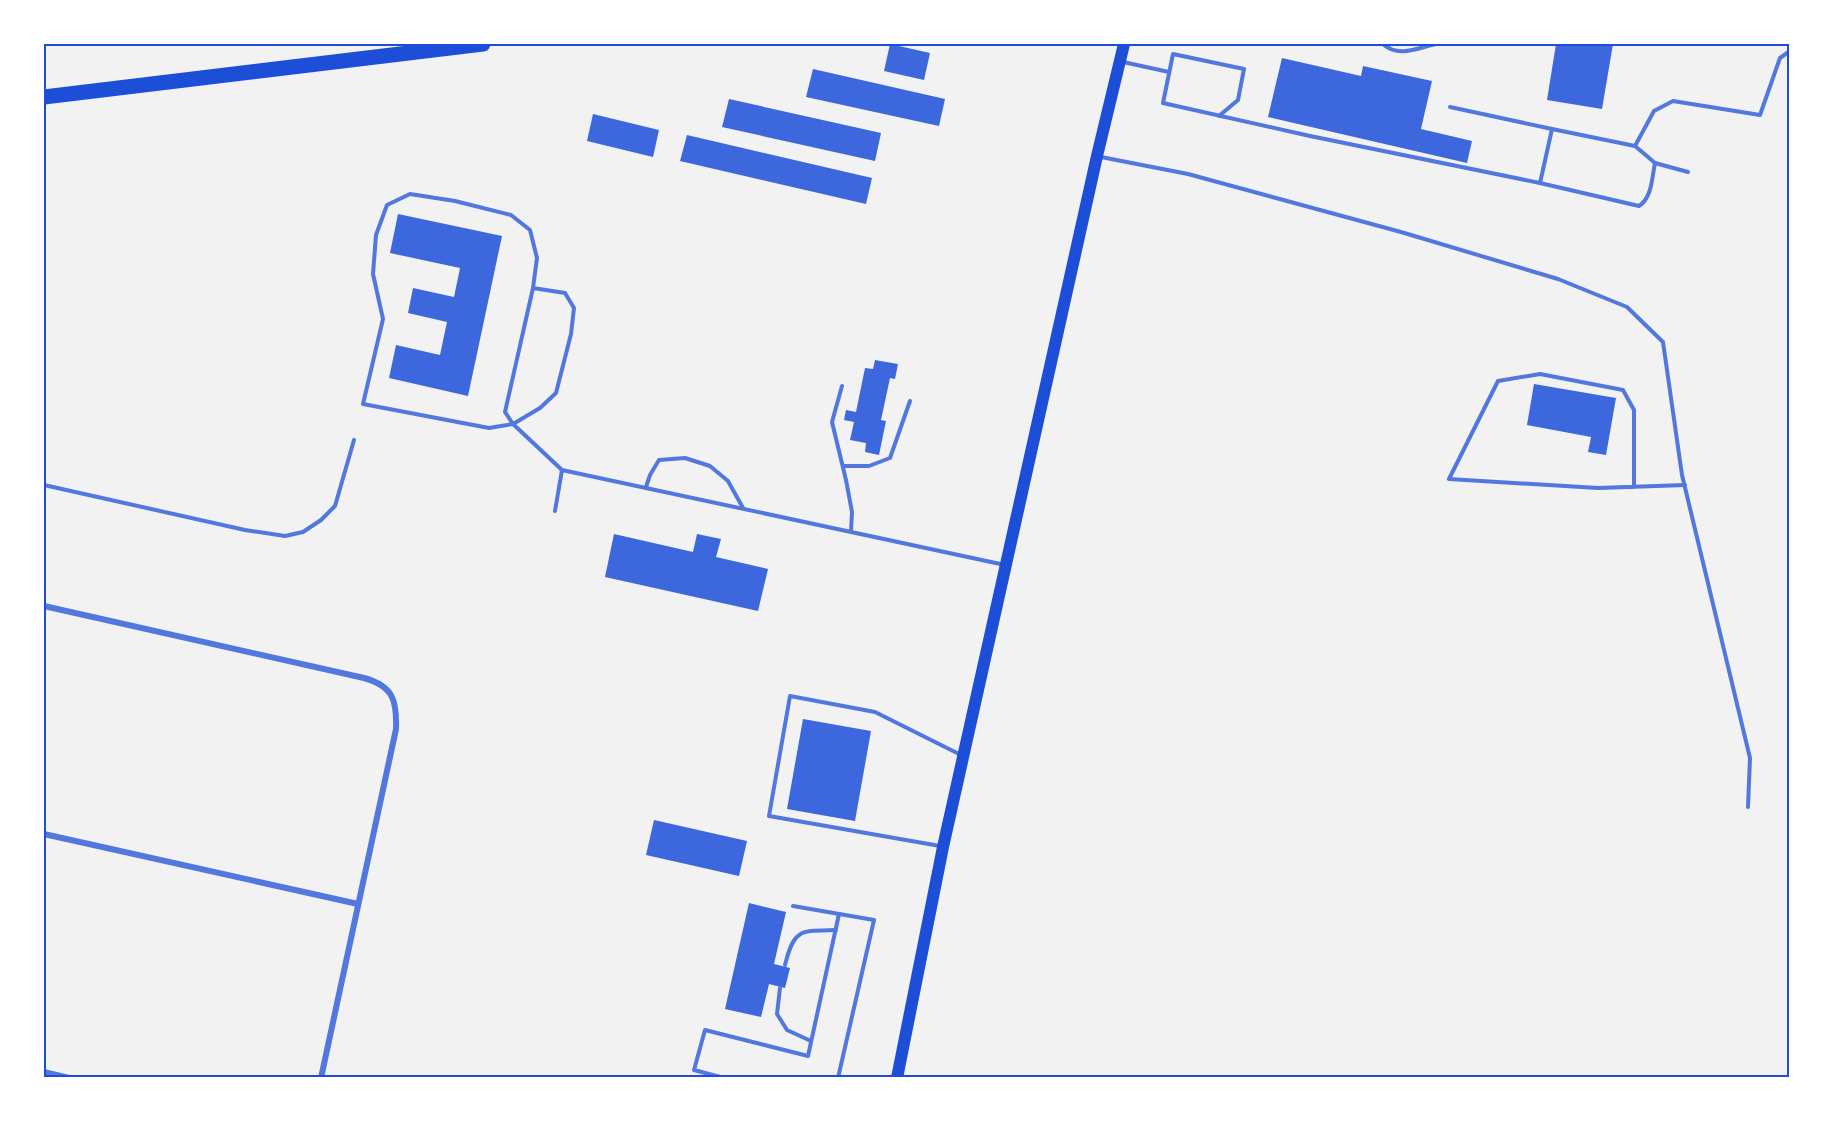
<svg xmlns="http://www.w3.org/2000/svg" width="1833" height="1121" font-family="'Times New Roman',serif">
<rect width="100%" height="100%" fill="#f2f2f2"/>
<g fill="#3d67dc">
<polygon points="890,44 930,53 924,80 884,71"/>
<polygon points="1556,44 1613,44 1602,109 1547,100"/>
<polygon points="1282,58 1361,76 1363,66 1432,81 1421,129 1472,141 1467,163 1268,117"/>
<polygon points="813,69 945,99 939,126 806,97"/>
<polygon points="729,99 881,133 875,161 722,127"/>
<polygon points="593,114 659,130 653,157 587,141"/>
<polygon points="687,135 872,178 866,204 680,161"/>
<polygon points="398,214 502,236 468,396 389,378 396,345 440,355 447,322 408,313 413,288 454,297 460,268 390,253"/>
<polygon points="875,360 898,364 895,379 890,378 881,420 886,421 879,455 865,452 866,443 850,440 854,422 844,420 846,410 856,412 865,368 873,369"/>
<polygon points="1534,384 1616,398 1606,455 1588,452 1591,437 1527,425"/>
<polygon points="614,534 693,552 697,534 721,539 716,557 768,569 758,611 605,577"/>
<polygon points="803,719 871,731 855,821 787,809"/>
<polygon points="654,820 747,841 739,876 646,855"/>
<polygon points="749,903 786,912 774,964 790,968 785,988 769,984 761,1017 725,1009"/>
</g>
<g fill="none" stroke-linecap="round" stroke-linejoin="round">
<g stroke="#5277de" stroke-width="4">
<path d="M1383,44C1398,58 1418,48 1436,44"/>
<polyline points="1123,62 1169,72"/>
<polyline points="1219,116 1238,100 1244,69 1173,54 1163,103 1310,136 1540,183 1552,129 1450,107"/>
<polyline points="1552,129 1635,146 1655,163 1688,172"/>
<polyline points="1635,146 1654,111 1673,101 1760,115 1780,58 1790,51"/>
<polyline points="1101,157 1188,174 1401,232 1558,279 1627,307 1663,342 1682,475 1750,758 1748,807"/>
<path d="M1540,183L1639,206C1652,198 1652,177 1655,163"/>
<polyline points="533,288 565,293 574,308 571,334 556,393 540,408 513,424 489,428 363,404 383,319 373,274 376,235 387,205 410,194 455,201 511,215 530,230 537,258 533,288 505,412 513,424 562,470 1005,565"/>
<polyline points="842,386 832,422 846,480 852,512 851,531"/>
<polyline points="843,466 869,466 890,458 910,401"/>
<polyline points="44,485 245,530 285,536 303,532 321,520 335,506 354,440"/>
<polyline points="646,487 650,475 659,460 685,458 710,466 728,481 743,508"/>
<polyline points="1634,487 1634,410 1623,390 1540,374 1498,381 1449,479 1598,488 1685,485"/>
<polyline points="555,511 562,470"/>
<polyline points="940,846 769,816 790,696 875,712 961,755"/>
<polyline points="793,906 874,920 838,1078"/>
<path d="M785,965C794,928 801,931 836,930"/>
<polyline points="780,988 777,1014 787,1030 811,1041"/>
<polyline points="724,1078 694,1070 705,1030 808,1056 839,914"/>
</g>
<g stroke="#5277de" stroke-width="6">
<path d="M44,606L364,678C393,686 397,700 396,729L321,1078"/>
<polyline points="44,834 358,904"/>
<polyline points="44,1072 69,1078"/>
</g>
<polyline stroke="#1d4ed8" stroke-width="12" points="897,1078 943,847 1097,156 1124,44"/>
<polyline stroke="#1d4ed8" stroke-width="15" points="44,97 483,44"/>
</g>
<rect width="1833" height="1121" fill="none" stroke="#ffffff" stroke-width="90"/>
<rect x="45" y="45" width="1743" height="1031" fill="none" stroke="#1d4ed8" stroke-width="2"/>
</svg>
